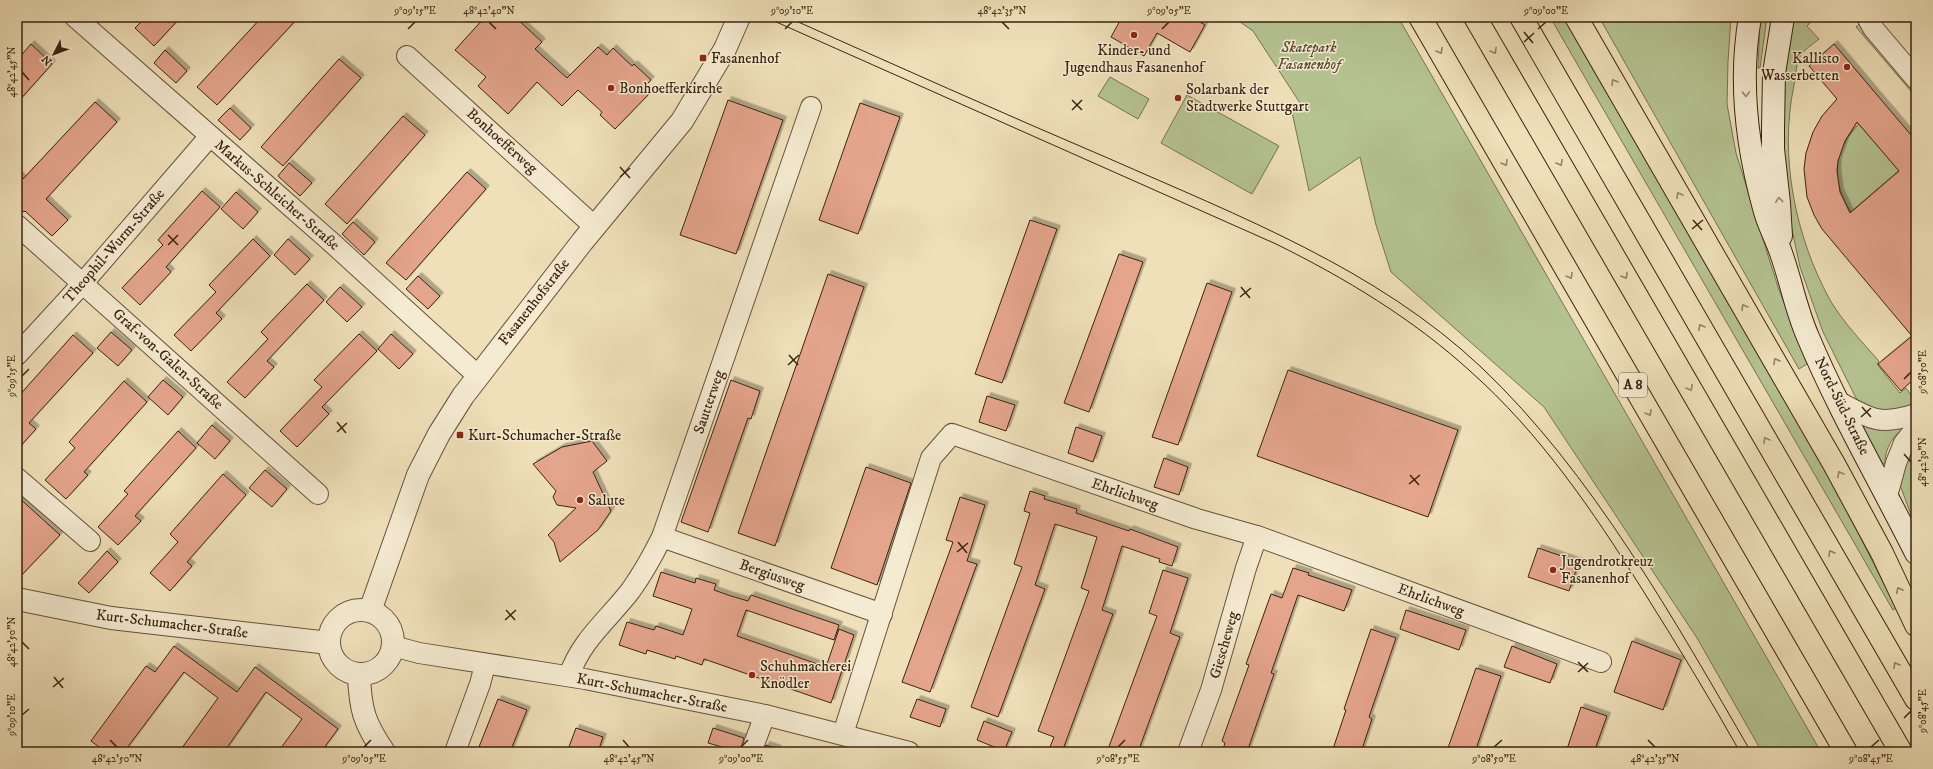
<svg xmlns="http://www.w3.org/2000/svg" width="1933" height="769" font-family="'IM FELL DW Pica',serif">
<defs>
<filter id="shadow"><feDropShadow dx="3.5" dy="-3.5" stdDeviation="0" flood-color="#0004"/></filter>
</defs>
<rect width="100%" height="100%" fill="#efe0b9"/>
<filter id="stains"><feTurbulence type="fractalNoise" baseFrequency=".005" numOctaves="4"/><feColorMatrix values="0 0 0 0 .2 0 0 0 0 .09 0 0 0 0 .02 0 0 0 .5 -.17"/></filter>
<radialGradient id="worn" r=".72"><stop offset=".6" stop-color="#630" stop-opacity="0"/><stop offset="1" stop-color="#630" stop-opacity=".3"/></radialGradient>
<g fill="#b5c392" stroke="#787352">
<polygon points="1233,17 1398,17 1821,752 1762,752 1697,638 1544,407 1391,272 1376,225 1360,157 1309,191 1292,112 1302,106 1253,31"/>
<polygon points="1550,17 1564,17 1822,461 1896,608 1893,610"/>
<polygon points="1599,17 1731,17 1728,62 1727,104 1736,153 1778,287 1807,364 1799,369"/>
<polygon points="1760,17 1767,17 1760,68 1758,68"/>
<path d="M1793,17H1816L1807,26L1819,39C1813,44 1805,49 1801,55C1796,61 1796,76 1794,85C1779,156 1795,236 1830,300C1843,322 1862,342 1879,361L1877,364L1900,393L1906,388L1915,401L1902,412L1867,410L1856,398L1823,332L1800,267L1789,216L1780,95Z"/>
<polygon points="1859,24 1916,91 1916,97 1856,27"/>
<polygon points="1110,77 1149,99 1138,119 1098,96"/>
<polygon points="1187,95 1279,146 1252,194 1161,143"/>
<path d="M1859,124L1899,171L1851,212C1831,181 1832,150 1859,124Z"/>
<path d="M1912,421C1897,432 1885,444 1885,463L1880,465L1861,429L1865,426C1883,434 1894,428 1912,421Z"/>
<polygon points="1916,443 1916,528 1900,485 1905,459"/>
</g>
<g fill="#e5a58d" stroke="#3a2311" fill-rule="evenodd" filter="url(#shadow)">
<polygon points="146,17 181,17 154,46 135,28"/>
<polygon points="262,17 299,17 217,105 197,87"/>
<polygon points="485,17 515,17 542,42 535,49 567,78 598,47 607,55 613,48 632,66 634,64 651,80 643,88 649,94 615,129 600,115 602,112 578,90 562,106 537,82 508,114 478,86 486,77 455,50"/>
<polygon points="1122,17 1191,17 1205,25 1190,52 1157,33 1144,56 1111,37"/>
<polygon points="31,44 52,64 17,103 17,60"/>
<path d="M1834,44L1916,141V377L1901,391L1878,364L1912,336L1822,229L1814,215L1807,197L1804,169L1806,153L1813,132L1822,116L1837,99L1809,66ZM1857,122L1899,171L1850,213L1840,192L1837,171L1838,161L1845,141Z"/>
<polygon points="165,50 187,71 176,83 154,63"/>
<polygon points="339,59 361,78 283,166 261,147"/>
<polygon points="728,100 783,120 736,254 680,235"/>
<polygon points="95,102 117,122 46,199 68,220 52,236 25,211 24,212 17,206 17,173 23,179"/>
<polygon points="860,103 900,117 858,234 819,220"/>
<polygon points="230,108 251,128 240,140 218,120"/>
<polygon points="403,116 425,135 347,224 325,204"/>
<polygon points="289,163 312,183 300,196 278,176"/>
<polygon points="467,172 486,189 406,280 386,263"/>
<polygon points="202,191 220,207 166,267 171,272 140,305 122,288 163,245 158,240"/>
<polygon points="236,192 258,212 243,229 221,209"/>
<polygon points="1030,220 1057,229 1002,383 975,374"/>
<polygon points="353,222 375,242 364,255 342,234"/>
<polygon points="253,239 270,256 216,313 222,319 191,351 174,335 216,292 209,285"/>
<polygon points="288,239 310,259 295,275 274,255"/>
<polygon points="1119,254 1143,262 1089,412 1064,403"/>
<polygon points="828,274 864,287 775,546 738,533"/>
<polygon points="418,276 440,296 428,309 406,289"/>
<polygon points="1207,283 1232,292 1178,445 1152,437"/>
<polygon points="307,284 324,300 267,361 274,367 245,398 227,382 268,339 261,332"/>
<polygon points="340,287 362,307 347,322 326,302"/>
<polygon points="111,332 132,350 118,366 97,348"/>
<polygon points="359,334 377,351 322,407 329,414 297,447 280,431 322,387 314,380"/>
<polygon points="391,334 413,354 399,369 378,349"/>
<polygon points="73,335 93,353 29,423 36,429 17,450 17,398"/>
<polygon points="1288,370 1458,430 1428,517 1257,456"/>
<polygon points="163,380 183,397 168,415 148,397"/>
<polygon points="731,380 760,391 751,419 748,418 708,532 681,522"/>
<polygon points="124,381 147,402 84,472 88,475 66,499 45,480 75,448 69,442"/>
<polygon points="987,396 1015,405 1006,431 979,422"/>
<polygon points="212,425 230,441 215,459 197,443"/>
<polygon points="1076,427 1102,436 1093,462 1068,453"/>
<polygon points="178,431 196,448 135,516 141,521 118,545 98,527 128,494 124,491"/>
<polygon points="592,441 607,461 593,472 611,511 598,530 560,562 554,542 548,535 576,508 557,505 553,497 556,491 533,464 562,447"/>
<polygon points="1164,458 1188,467 1179,495 1154,487"/>
<polygon points="866,467 911,483 877,585 831,568"/>
<polygon points="265,470 287,489 272,507 249,488"/>
<polygon points="223,474 246,495 187,562 192,566 170,591 150,573 178,542 170,534"/>
<polygon points="1030,491 1045,496 1044,499 1077,509 1076,513 1129,531 1130,529 1178,547 1172,566 1159,562 1160,559 1122,546 1102,610 1113,614 1062,752 1048,752 1054,737 1038,731 1089,591 1081,588 1097,537 1055,524 1035,585 1045,589 998,717 971,707 1022,567 1014,564 1030,513 1024,511"/>
<polygon points="17,496 60,535 17,580"/>
<polygon points="960,497 985,505 967,561 977,564 930,692 902,682 953,542 946,540"/>
<polygon points="1538,548 1579,562 1569,591 1528,577"/>
<polygon points="107,551 118,562 89,593 78,583"/>
<polygon points="1293,568 1309,573 1308,575 1352,590 1344,611 1298,595 1271,673 1274,674 1247,752 1222,752 1225,743 1222,741 1249,665 1246,664 1271,594 1282,598"/>
<polygon points="1163,570 1188,578 1170,633 1180,637 1138,752 1107,752 1157,616 1149,613"/>
<polygon points="661,572 695,583 696,578 716,584 714,590 731,596 748,601 751,595 839,625 834,640 746,610 737,636 826,667 839,629 854,635 831,703 704,659 702,665 676,656 675,659 647,650 646,654 619,645 627,622 654,630 656,626 683,635 692,609 653,596"/>
<polygon points="1406,610 1466,630 1459,650 1400,629"/>
<polygon points="1371,629 1396,638 1369,717 1372,719 1361,752 1332,752 1346,710 1344,709"/>
<polygon points="1632,641 1681,660 1663,710 1614,692"/>
<polygon points="174,646 237,692 255,667 338,729 321,752 278,752 302,719 266,692 224,752 179,752 218,698 184,672 124,752 106,752 91,741 146,666 155,672"/>
<polygon points="1512,646 1557,664 1550,683 1504,667"/>
<polygon points="1476,668 1501,676 1475,752 1450,752 1452,749 1448,748"/>
<polygon points="498,699 527,710 510,752 477,752"/>
<polygon points="917,699 946,709 940,727 910,717"/>
<polygon points="1581,707 1607,716 1594,752 1566,752"/>
<polygon points="984,721 1012,732 1004,751 977,740"/>
<polygon points="576,728 603,737 598,752 567,752"/>
<polygon points="713,728 744,738 740,752 708,743"/>
<polygon points="766,745 778,749 777,752 763,752"/>
</g>
<g fill="none" stroke-linecap="round" stroke-linejoin="round">
<g stroke="#67523b" stroke-width="22">
<g id="minor">
<polyline points="75,17 330,241 477,375"/>
<polyline points="1867,17 1873,28 1916,79"/>
<polyline points="407,56 595,227"/>
<polyline points="17,225 318,494"/>
<polyline points="17,355 83,283 210,136"/>
<path d="M1839,402C1871,419 1879,426 1916,414"/>
<polyline points="17,478 90,541"/>
<polyline points="1887,496 1896,463 1904,443 1916,428"/>
<polyline points="662,537 882,614"/>
<polyline points="393,646 419,653 585,679 765,715 909,752"/>
<path d="M569,676C581,640 608,620 631,590C643,573 653,555 662,537L811,107"/>
<polyline points="843,734 931,458 952,434 1197,519 1257,536 1601,662"/>
<polyline points="455,752 480,684 485,665"/>
<polyline points="751,752 765,715"/>
<polyline points="1188,752 1211,690 1246,568 1257,536"/>
</g>
</g>
<g stroke="#67523b" stroke-width="24">
<g id="tertiary">
<polyline points="17,599 111,618 329,643"/>
<circle cx="361" cy="642" r="32"/>
<polyline points="370,611 418,475 439,434 463,396 582,242 682,121 725,49 739,17"/>
<path d="M359,674C360,709 364,723 384,752"/>
</g>
</g>
<g stroke="#3a2311" stroke-width="24">
<g id="secondary">
<path d="M1750,17C1739,80 1747,147 1764,208C1768,224 1776,238 1781,253C1791,281 1796,310 1808,337C1839,411 1880,481 1916,553"/>
<polyline points="1781,236 1779,203 1773,149 1773,128 1774,73 1783,17"/>
</g>
</g>
<g stroke="#3a2311" stroke-width="24">
<g id="motorway">
<polyline points="1420,17 1846,752"/>
<polyline points="1475,17 1901,752"/>
<polyline points="1521,17 1916,699"/>
<polyline points="1576,17 1834,464 1882,553 1916,625"/>
</g>
</g>
<use href="#minor" stroke="#f5ebd2" stroke-width="20"/>
<use href="#tertiary" stroke="#f5ebd2" stroke-width="22"/>
<use href="#secondary" stroke="#f5ebd2" stroke-width="22"/>
<use href="#motorway" stroke="#efe0b9" stroke-width="22"/>
<g stroke="#3a2311" stroke-width="1">
<path d="M765,17L1276,244C1345,278 1413,319 1470,371C1540,433 1593,511 1642,589C1676,643 1709,697 1740,752"/>
<path d="M787,17C895,65 1002,113 1110,159C1239,216 1377,269 1481,367C1592,472 1675,621 1751,752"/>
</g>
</g>
<defs><path id="oneway-chevron" d="M-2-3.5L2.5 0L-2 3.5" fill="none" stroke-width="1.6" stroke-linecap="round" stroke-linejoin="round"/></defs>
<g stroke="#948265">
<use href="#oneway-chevron" transform="translate(1440 51) rotate(60)"/>
<use href="#oneway-chevron" transform="translate(1494 51) rotate(60)"/>
<use href="#oneway-chevron" transform="translate(1614 82) rotate(-120)"/>
<use href="#oneway-chevron" transform="translate(1505 163) rotate(60)"/>
<use href="#oneway-chevron" transform="translate(1560 163) rotate(60)"/>
<use href="#oneway-chevron" transform="translate(1679 195) rotate(-120)"/>
<use href="#oneway-chevron" transform="translate(1570 276) rotate(60)"/>
<use href="#oneway-chevron" transform="translate(1625 276) rotate(60)"/>
<use href="#oneway-chevron" transform="translate(1744 307) rotate(-120)"/>
<use href="#oneway-chevron" transform="translate(1701 327) rotate(-120)"/>
<use href="#oneway-chevron" transform="translate(1776 361) rotate(-120)"/>
<use href="#oneway-chevron" transform="translate(1690 388) rotate(60)"/>
<use href="#oneway-chevron" transform="translate(1649 413) rotate(60)"/>
<use href="#oneway-chevron" transform="translate(1766 440) rotate(-120)"/>
<use href="#oneway-chevron" transform="translate(1840 474) rotate(-118)"/>
<use href="#oneway-chevron" transform="translate(1831 553) rotate(-120)"/>
<use href="#oneway-chevron" transform="translate(1899 590) rotate(-115)"/>
<use href="#oneway-chevron" transform="translate(1896 665) rotate(-120)"/>
</g>
<g stroke="#988772">
<use href="#oneway-chevron" transform="translate(1746 94) rotate(88)"/>
<use href="#oneway-chevron" transform="translate(1779 200) rotate(-96)"/>
</g>
<path fill="none" stroke="#3a2311" stroke-width="1.5" d="M489,22L496,29M1002,22L1009,29M408,29L415,22M785,29L792,22M1162,29L1169,22M1538,29L1546,22M1524,32L1533,43M1524,42L1534,33M22,72L29,80M1072,100L1082,110M1072,110L1082,100M620,167L630,178M620,177L630,168M1693,220L1702,230M1692,229L1703,220M168,235L178,245M168,245L178,235M1241,287L1250,298M1240,297L1251,288M789,355L798,365M788,365L799,355M22,376L29,369M1904,379L1911,372M1862,407L1871,417M1861,417L1871,408M337,422L346,433M337,432L347,423M1904,454L1911,462M1410,475L1419,485M1409,484L1420,475M958,542L967,553M957,552L968,543M506,610L515,620M505,620L516,610M22,642L29,649M1578,662L1588,672M1578,672L1588,663M54,677L63,688M53,687L64,678M22,715L29,709M1904,718L1911,711M110,740L117,747M623,740L629,747M1648,740L1655,747M364,747L371,740M741,747L748,740M1118,747L1125,740M1494,747L1502,740M1871,747L1879,740"/>
<g fill="#8f2418" stroke="#f5ebd2" stroke-width="1.5">
<circle cx="1134" cy="35" r="4"/>
<rect x="699" y="54" width="8" height="8" rx="2"/>
<circle cx="1847" cy="67" r="4"/>
<circle cx="611" cy="88" r="4"/>
<circle cx="1178" cy="98" r="4"/>
<rect x="456" y="431" width="8" height="8" rx="2"/>
<circle cx="580" cy="500" r="4"/>
<circle cx="1553" cy="570" r="4"/>
<circle cx="752" cy="675" r="4"/>
</g>
<g text-anchor="middle" dominant-baseline="central" stroke-width="3" stroke-linejoin="round" paint-order="stroke">
<rect fill="#f5ebd2" stroke="#725f4b" stroke-width="1" x="1619" y="373" width="28" height="24" rx="3"/>
<g font-size="14" font-weight="bold" fill="#3a2311">
<text x="1633" y="385">A 8</text>
</g>
<g font-size="15" font-style="italic" fill="#594b31" stroke="#f5ebd2">
<text x="1309" y="47">Skatepark<tspan x="1309" dy="17">Fasanenhof</tspan></text>
</g>
<g font-size="15" fill="#3a2311" stroke="#f5ebd2" text-anchor="start">
<text x="1134" y="50" text-anchor="middle">Kinder- und<tspan x="1134" dy="17">Jugendhaus Fasanenhof</tspan></text>
<text x="711" y="58">Fasanenhof</text>
<text x="1839" y="58" text-anchor="end">Kallisto<tspan x="1839" dy="17">Wasserbetten</tspan></text>
<text x="619" y="88">Bonhoefferkirche</text>
<text x="1186" y="89">Solarbank der<tspan x="1186" dy="17">Stadtwerke Stuttgart</tspan></text>
<text x="468" y="435">Kurt-Schumacher-Straße</text>
<text x="588" y="500">Salute</text>
<text x="1561" y="561">Jugendrotkreuz<tspan x="1561" dy="17">Fasanenhof</tspan></text>
<text x="760" y="666">Schuhmacherei<tspan x="760" dy="17">Knödler</tspan></text>
</g>
<g font-size="15" fill="#3a2311" stroke="#f5ebd2">
<text transform="translate(502 141) rotate(42)">Bonhoefferweg</text>
<text transform="translate(277 195) rotate(41)">Markus-Schleicher-Straße</text>
<text transform="translate(114 246) rotate(-49)">Theophil-Wurm-Straße</text>
<text transform="translate(534 302) rotate(-52)">Fasanenhofstraße</text>
<text transform="translate(168 359) rotate(42)">Graf-von-Galen-Straße</text>
<text transform="translate(709 402) rotate(-71)">Sautterweg</text>
<text transform="translate(1842 406) rotate(64)">Nord-Süd-Straße</text>
<text transform="translate(1125 494) rotate(19)">Ehrlichweg</text>
<text transform="translate(772 575) rotate(19)">Bergiusweg</text>
<text transform="translate(1431 600) rotate(20)">Ehrlichweg</text>
<text transform="translate(172 624) rotate(7)">Kurt-Schumacher-Straße</text>
<text transform="translate(1224 645) rotate(-74)">Giescheweg</text>
<text transform="translate(652 693) rotate(11)">Kurt-Schumacher-Straße</text>
</g>
</g>
<rect width="1933" height="769" fill="none" stroke="#efe0b9" stroke-width="44"/>
<g transform="translate(54 54) rotate(228)" stroke="#f5ebd2" stroke-width="3" paint-order="stroke">
<path d="M0-3L7 15L0 10L-7 15Z" fill="#3a2311"/>
<text y="-6" font-size="11" font-weight="bold" text-anchor="middle" fill="#3a2311">N</text>
</g>
<rect x="22" y="22" width="1889" height="725" fill="none" stroke="#3a2311" stroke-width="1.5"/>
<g font-size="10" text-anchor="middle" fill="#3a2311">
<text x="415" y="14">9°09'15"E</text>
<text x="489" y="14">48°42'40"N</text>
<text x="792" y="14">9°09'10"E</text>
<text x="1002" y="14">48°42'35"N</text>
<text x="1169" y="14">9°09'05"E</text>
<text x="1546" y="14">9°09'00"E</text>
<text transform="translate(11 72) rotate(-90)" y="4">48°42'45"N</text>
<text transform="translate(1922 372) rotate(-90)" y="4">9°08'50"E</text>
<text transform="translate(11 376) rotate(-90)" y="4">9°09'15"E</text>
<text transform="translate(1922 462) rotate(-90)" y="4">48°42'30"N</text>
<text transform="translate(11 642) rotate(-90)" y="4">48°42'50"N</text>
<text transform="translate(1922 711) rotate(-90)" y="4">9°08'45"E</text>
<text transform="translate(11 715) rotate(-90)" y="4">9°09'10"E</text>
<text x="117" y="762">48°42'50"N</text>
<text x="364" y="762">9°09'05"E</text>
<text x="629" y="762">48°42'45"N</text>
<text x="741" y="762">9°09'00"E</text>
<text x="1118" y="762">9°08'55"E</text>
<text x="1494" y="762">9°08'50"E</text>
<text x="1655" y="762">48°42'35"N</text>
<text x="1871" y="762">9°08'45"E</text>
</g>
<rect width="100%" height="100%" filter="url(#stains)"/>
<rect width="100%" height="100%" fill="url(#worn)"/>
</svg>
